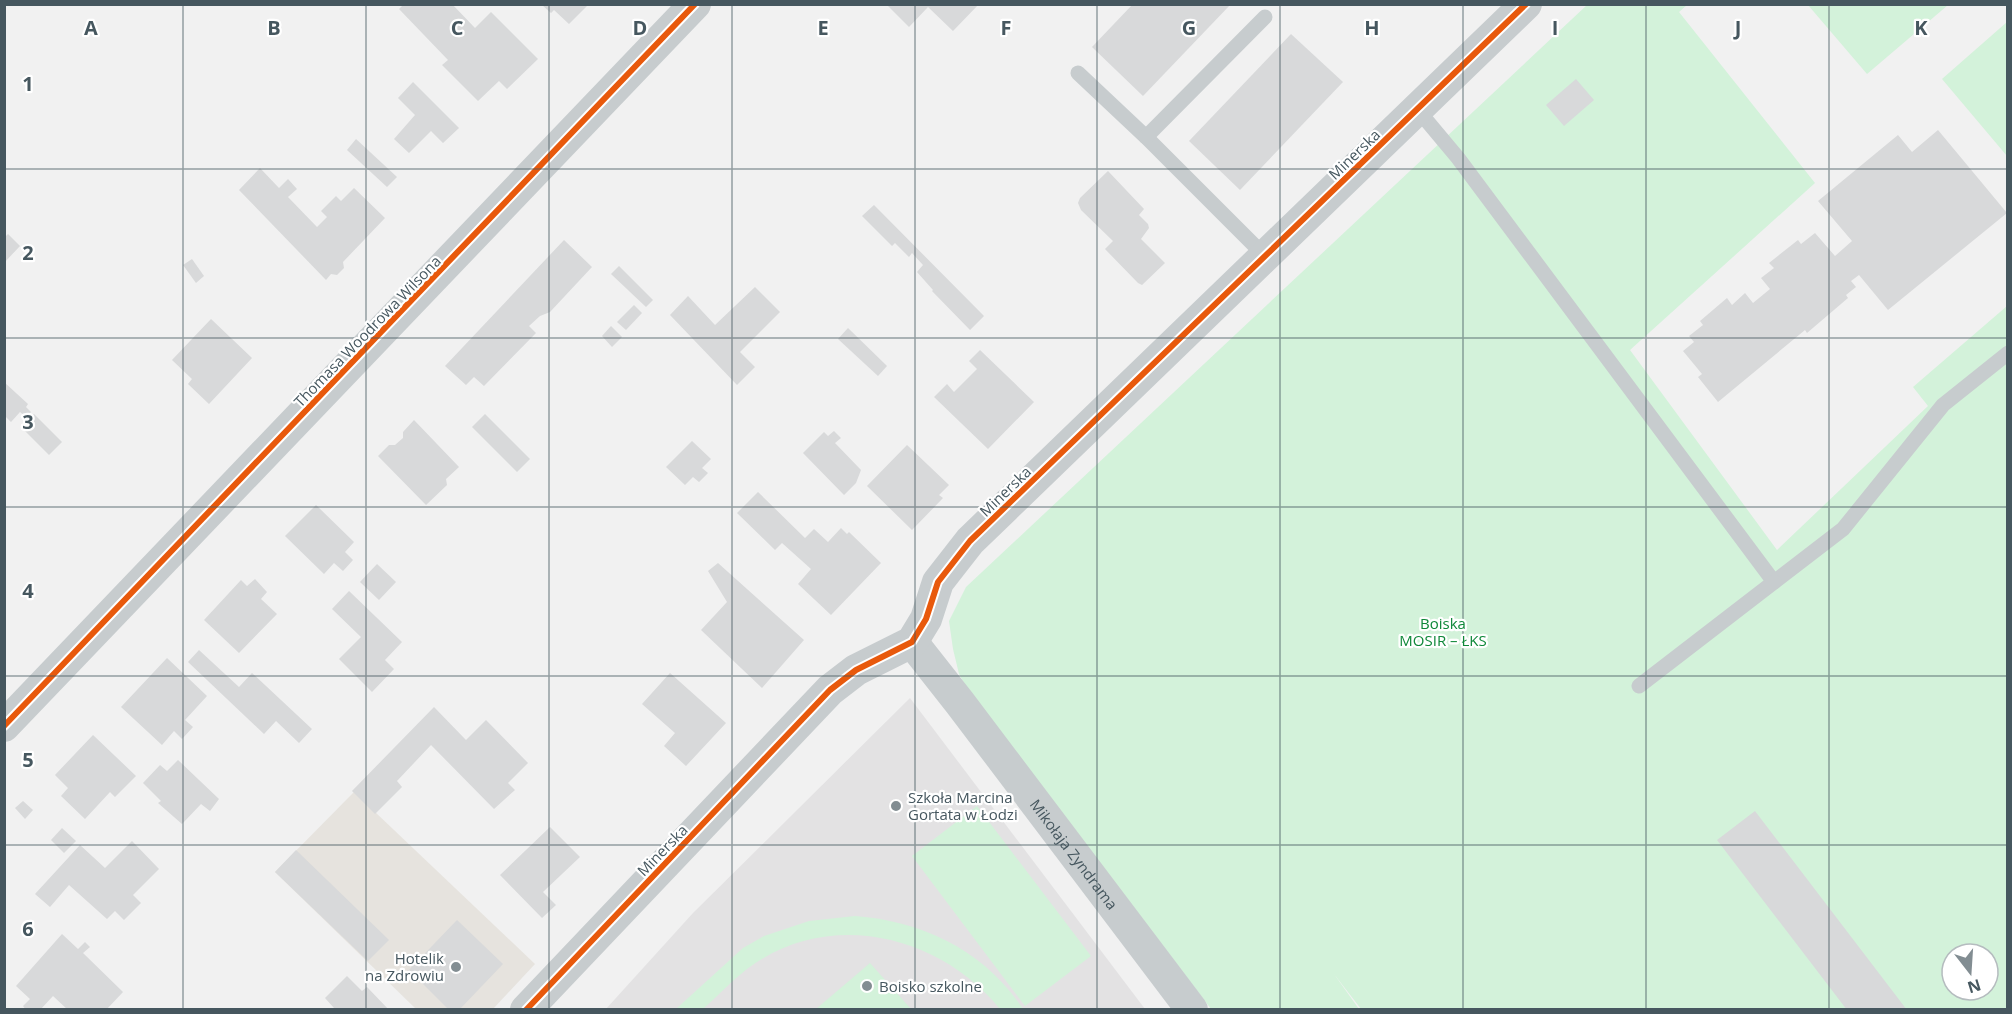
<svg xmlns="http://www.w3.org/2000/svg" width="2012" height="1014" font-family="'Open Sans',sans-serif">
<rect width="100%" height="100%" fill="#f1f1f1"/>
<polygon fill="#e6e3de" points="354,792 535,964 493,1009 416,1009 275,872"/>
<polygon fill="#e3e2e3" points="910,698 1145,1009 605,1010 693,913"/>
<g fill="#d3f2da" fill-rule="evenodd">
<path d="M1587,5H1687L1679,12L1815,183L1630,350L1777,550L1928,406L1913,387L2007,306V1009H1361L1334,974L1359,1009H1211L965,685L959,674L953,649L949,621L966,587ZM1952,954H1988V990H1952Z"/>
<polygon points="1808,5 1948,5 1867,74"/>
<polygon points="2007,22 2007,156 1942,79"/>
<polygon points="977,806 1091,956 1025,1006 912,856"/>
<path d="M855,916C923,921 985,951 1023,1009H1000C941,937 835,909 754,964C736,976 719,995 703,1009H676L743,948L764,936L809,921Z"/>
<polygon points="870,963 911,1009 816,1009"/>
</g>
<g fill="#d8d9da">
<polygon points="404,4 452,4 475,28 491,12 538,59 507,89 499,81 478,101 442,65 448,60 399,9"/>
<polygon points="886,4 979,4 953,31 928,7 909,27"/>
<polygon points="1133,4 1231,4 1143,96 1092,47"/>
<polygon points="542,5 588,5 569,24 554,10 551,13"/>
<polygon points="1291,34 1343,82 1240,190 1189,141"/>
<polygon points="1576,79 1594,100 1564,126 1546,105"/>
<polygon points="413,82 459,128 443,143 431,131 409,153 394,139 415,115 398,98"/>
<polygon points="1938,130 2007,213 1888,310 1859,275 1851,281 1856,287 1846,295 1848,298 1807,333 1805,330 1718,402 1698,377 1702,374 1683,351 1694,342 1689,336 1703,325 1700,321 1727,298 1732,305 1745,293 1753,303 1770,289 1761,278 1774,268 1769,263 1798,240 1801,244 1815,233 1835,256 1852,241 1818,201 1898,135 1912,152"/>
<polygon points="356,139 397,177 387,187 347,150"/>
<polygon points="260,168 279,188 288,179 297,189 288,197 317,227 327,217 321,211 336,196 341,201 354,188 385,218 343,262 344,268 337,275 331,274 326,280 239,190"/>
<polygon points="1108,171 1144,209 1139,215 1148,224 1149,228 1141,239 1165,263 1142,285 1138,283 1105,249 1113,241 1081,210 1078,203 1080,198"/>
<polygon points="874,205 984,316 970,330 932,291 933,290 917,272 923,265 912,253 909,257 895,243 892,246 862,216"/>
<polygon points="8,234 20,246 4,263 4,238"/>
<polygon points="564,240 592,267 550,312 540,316 529,326 536,333 484,386 474,377 466,385 445,366"/>
<polygon points="192,259 204,276 196,283 183,265"/>
<polygon points="619,266 653,300 646,307 611,274"/>
<polygon points="755,287 780,312 740,352 755,367 737,385 670,315 688,296 715,325"/>
<polygon points="634,305 642,313 626,330 617,322"/>
<polygon points="211,319 252,358 209,404 188,384 192,379 172,360"/>
<polygon points="611,326 622,337 612,347 602,336"/>
<polygon points="848,328 887,366 878,376 838,339"/>
<polygon points="980,350 1034,402 988,449 934,397 947,384 954,392 977,369 969,361"/>
<polygon points="4,382 28,404 26,407 31,412 26,417 20,412 11,422 4,415"/>
<polygon points="34,414 62,442 49,455 21,427"/>
<polygon points="485,414 530,459 517,472 472,427"/>
<polygon points="414,420 459,467 446,479 447,485 426,505 378,456 389,445 395,445 403,438 403,432"/>
<polygon points="834,431 841,438 835,443 861,470 856,483 844,495 803,453 824,432 828,436"/>
<polygon points="692,441 711,459 702,468 708,473 699,482 693,477 685,485 666,467"/>
<polygon points="907,445 949,485 939,495 943,498 912,530 867,486"/>
<polygon points="758,492 805,538 814,529 828,542 841,528 847,534 849,532 881,563 831,615 798,584 811,569 782,543 775,550 737,513"/>
<polygon points="316,505 354,542 345,552 353,560 343,571 334,563 324,574 285,536"/>
<polygon points="718,563 804,640 762,688 701,630 727,602 708,571"/>
<polygon points="377,564 396,582 379,600 360,582"/>
<polygon points="255,579 267,592 261,599 277,614 239,653 204,620 241,580 247,586"/>
<polygon points="349,591 402,642 385,660 394,669 372,692 339,659 361,637 332,609"/>
<polygon points="199,650 239,687 252,673 312,729 299,743 276,721 264,734 188,662"/>
<polygon points="167,658 207,696 185,720 193,727 182,739 174,731 162,745 121,707"/>
<polygon points="670,673 726,723 686,766 664,746 675,733 642,704"/>
<polygon points="434,707 466,740 486,720 528,763 508,783 515,790 494,809 431,745 397,781 402,787 375,814 352,791"/>
<polygon points="93,735 136,776 115,797 110,792 85,819 61,796 68,788 55,775"/>
<polygon points="178,760 219,799 210,811 201,804 182,824 158,803 161,801 143,783 160,765 167,771"/>
<polygon points="23,801 33,810 25,819 15,808"/>
<polygon points="1755,811 1907,1010 1847,1010 1717,840"/>
<polygon points="550,827 580,857 543,892 556,905 542,918 500,875"/>
<polygon points="62,828 76,841 64,853 51,840"/>
<polygon points="132,841 159,869 133,895 141,903 124,920 115,911 107,919 69,885 50,907 35,894 80,845 105,868"/>
<polygon points="296,850 389,940 368,961 275,872"/>
<polygon points="457,920 503,964 459,1010 449,1010 409,970"/>
<polygon points="62,934 78,949 85,942 90,947 83,953 123,992 106,1010 68,1010 53,996 40,1010 26,1010 23,1006 30,999 16,986"/>
<polygon points="347,976 362,991 367,987 389,1010 333,1010 334,1008 325,998"/>
</g>
<g fill="none" stroke-linecap="round" stroke-linejoin="round">
<g stroke="#c7ccce" stroke-width="15">
<polyline points="1078,73 1146,137 1265,256"/>
<polyline points="1417,109 1458,158 1774,582 1843,529 1943,405 2008,353"/>
<polyline points="1146,137 1265,17"/>
<polyline points="1639,686 1774,582"/>
</g>
<g stroke="#c7ccce" stroke-width="32">
<path id="s1" d="M912,642L960,703L1192,1010"/>
<polyline points="4,726 695,4"/>
<polyline points="526,1010 830,690 856,670 912,642 926,619 938,582 970,541 1526,4"/>
</g>
<g stroke="#fff" stroke-width="10">
<g id="cycleway">
<polyline points="4,726 695,4"/>
<polyline points="526,1010 830,690 856,670 912,642 926,619 938,582 970,541 1526,4"/>
</g>
</g>
<use href="#cycleway" stroke="#e8590c" stroke-width="6"/>
</g>
<path fill="none" stroke="#46575f" stroke-width="1.5" stroke-opacity="0.55" d="M183,4V1010M366,4V1010M549,4V1010M732,4V1010M915,4V1010M1097,4V1010M1280,4V1010M1463,4V1010M1646,4V1010M1829,4V1010M4,169H2008M4,338H2008M4,507H2008M4,676H2008M4,845H2008"/>
<g fill="#828d92" stroke="#fff" stroke-width="2">
<circle cx="896" cy="806" r="6"/>
<circle cx="456" cy="967" r="6"/>
<circle cx="867" cy="986" r="6"/>
</g>
<g text-anchor="middle" dominant-baseline="central" stroke-width="4.5" stroke-linejoin="round" paint-order="stroke">
<g font-size="15" fill="#46575f" stroke="#fff">
<text transform="translate(1354 154) rotate(-44)">Minerska</text>
<text transform="translate(367 331) rotate(-46)">Thomasa Woodrowa Wilsona</text>
<text transform="translate(1005 491) rotate(-44)">Minerska</text>
<text transform="translate(662 850) rotate(-46)">Minerska</text>
<text stroke="none"><textPath href="#s1" startOffset="267">Mikołaja Zyndrama</textPath></text>
</g>
<g font-size="15" fill="#0f8839" stroke="#fff">
<text x="1443" y="623">Boiska<tspan x="1443" dy="17">MOSIR – ŁKS</tspan></text>
</g>
<g font-size="15" fill="#46575f" stroke="#fff" text-anchor="start">
<text x="908" y="797">Szkoła Marcina<tspan x="908" dy="17">Gortata w Łodzi</tspan></text>
<text x="444" y="958" text-anchor="end">Hotelik<tspan x="444" dy="17">na Zdrowiu</tspan></text>
<text x="879" y="986">Boisko szkolne</text>
</g>
</g>
<g font-size="20" text-anchor="middle" font-weight="bold" fill="#46575f" stroke="#fff" stroke-width="4.5" stroke-linejoin="round" paint-order="stroke">
<text x="91" y="35">A</text>
<text x="274" y="35">B</text>
<text x="457" y="35">C</text>
<text x="640" y="35">D</text>
<text x="823" y="35">E</text>
<text x="1006" y="35">F</text>
<text x="1189" y="35">G</text>
<text x="1372" y="35">H</text>
<text x="1555" y="35">I</text>
<text x="1738" y="35">J</text>
<text x="1921" y="35">K</text>
<text x="28" y="91">1</text>
<text x="28" y="260">2</text>
<text x="28" y="429">3</text>
<text x="28" y="598">4</text>
<text x="28" y="767">5</text>
<text x="28" y="936">6</text>
</g>
<rect width="2012" height="1014" fill="none" stroke="#46575f" stroke-width="12"/>
<g transform="translate(1970 972) rotate(163)"><circle r="28" fill="#ffffff" stroke="#b5bcbf" stroke-width="1.5"/>
<path d="M0-4.5L10 22L0 15L-10 22Z" fill="#828d92"/>
<text y="-9" font-size="16" font-weight="bold" text-anchor="middle" fill="#46575f">N</text>
</g>
</svg>
